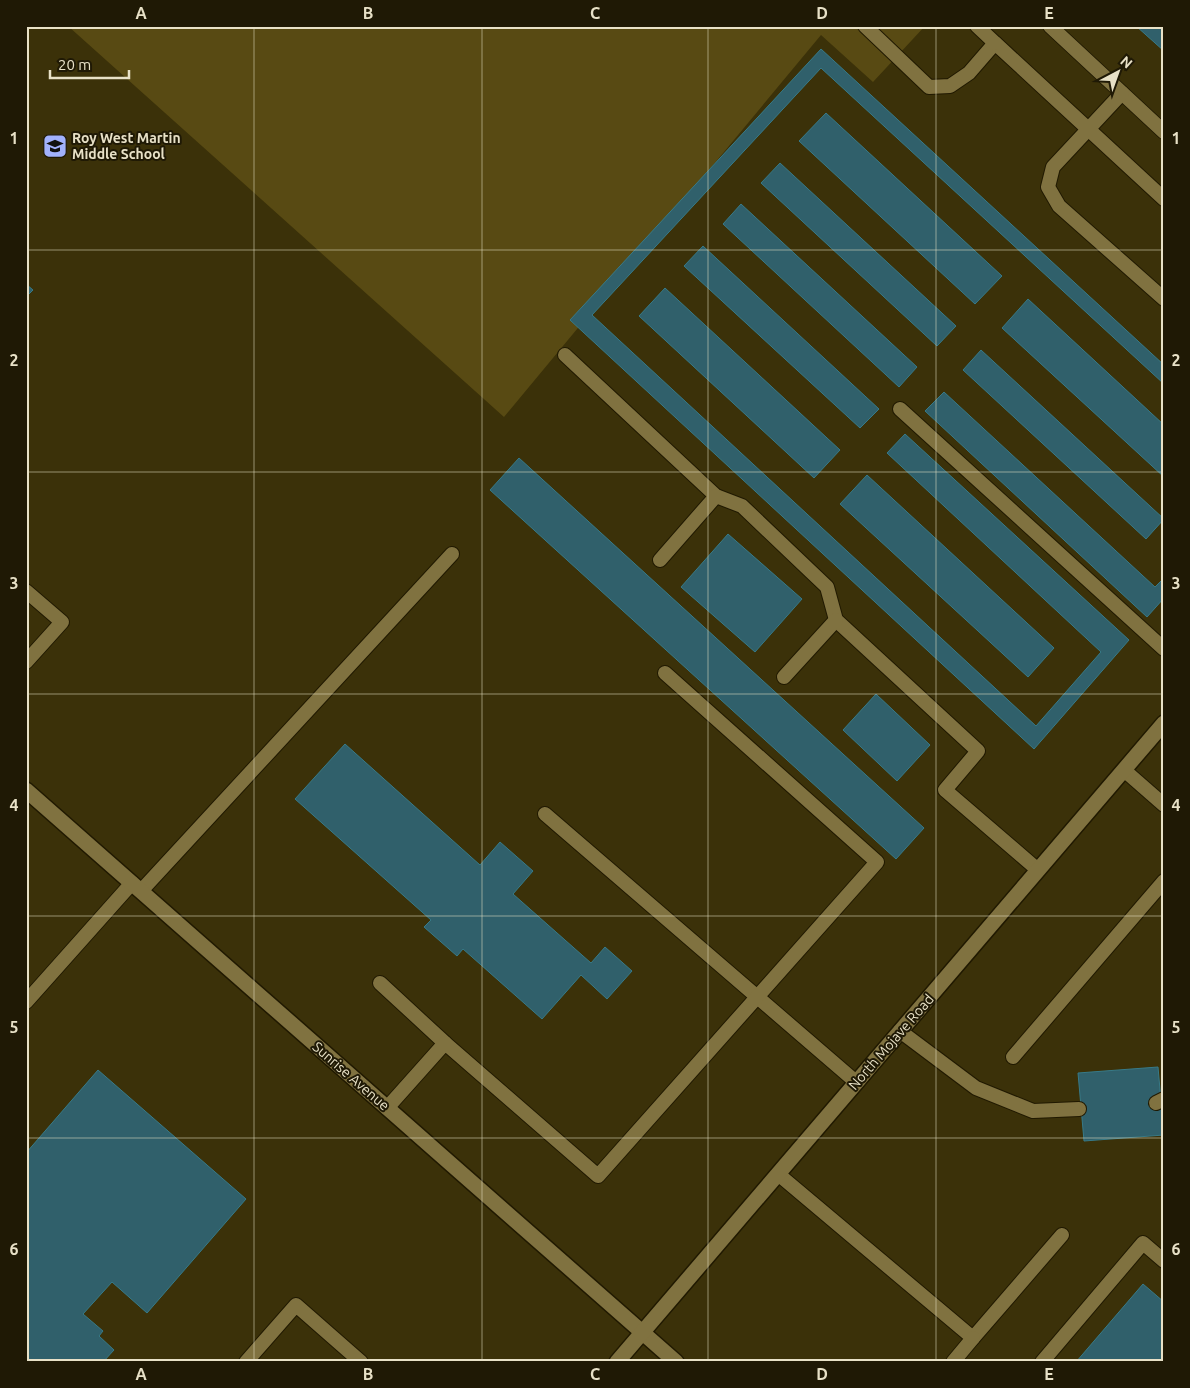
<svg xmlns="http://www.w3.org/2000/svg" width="1190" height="1388" font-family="Ubuntu,sans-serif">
<rect width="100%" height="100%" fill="#3b3109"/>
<polygon fill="#584a13" points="68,26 925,26 873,82 821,35 504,417"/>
<g fill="#30606b" stroke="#377a88">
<polygon points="1136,26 1164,26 1164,51"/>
<polygon points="821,49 1164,365 1164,384 821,68 592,315 1036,726 1101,652 887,453 905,434 1129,640 1034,749 570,320"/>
<polygon points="826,113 1002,276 975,304 799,141"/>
<polygon points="780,163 956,326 937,346 761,183"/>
<polygon points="741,204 917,367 899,387 723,224"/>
<polygon points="703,246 879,409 860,428 684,266"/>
<polygon points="26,284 33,290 26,297"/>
<polygon points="665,288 840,450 814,478 639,316"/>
<polygon points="1028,299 1164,425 1164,477 1002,328"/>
<polygon points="981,350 1164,519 1146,539 963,370"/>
<polygon points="944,392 1155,587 1164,578 1164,598 1147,617 925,411"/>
<polygon points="519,458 924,828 896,859 490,490"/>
<polygon points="867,475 1054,648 1028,677 840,504"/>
<polygon points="728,534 802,599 755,652 681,587"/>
<polygon points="876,694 930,745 897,781 843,730"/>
<polygon points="345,744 480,865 500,842 533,871 513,894 591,963 605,947 632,971 607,999 581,975 542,1019 463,949 457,956 424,927 431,920 295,799"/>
<polygon points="1158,1067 1164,1135 1084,1141 1078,1073"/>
<polygon points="98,1070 246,1199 147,1313 112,1282 83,1314 103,1331 99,1336 114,1350 103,1362 26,1362 26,1153"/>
<polygon points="1143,1284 1164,1302 1164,1362 1076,1362"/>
</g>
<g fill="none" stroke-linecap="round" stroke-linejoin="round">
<g stroke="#201901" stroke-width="16">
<g id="service">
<polyline points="865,26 929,87 950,86 969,73 995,43 1164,199"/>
<polyline points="977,26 995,43"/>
<polyline points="1050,26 1164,132"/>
<polyline points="1122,93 1053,167 1048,187 1059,206 1164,299"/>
<polyline points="565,355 716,496 742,506 827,587 836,620 978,751 945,790 1038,870"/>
<polyline points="900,409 1164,649"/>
<polyline points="660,560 716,496"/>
<polyline points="26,591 62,622 26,662"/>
<polyline points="784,677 836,620"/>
<polyline points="1124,770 1164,805"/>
<polyline points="545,814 856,1082"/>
<polyline points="141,891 452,554"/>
<polyline points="380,983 445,1043"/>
<polyline points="26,1002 132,883"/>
<polyline points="900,1031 976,1088 1033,1111 1079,1109"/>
<polyline points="1013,1057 1164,881"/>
<polyline points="1156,1103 1164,1099"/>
<polyline points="387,1108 445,1043 598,1176 877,862 665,673"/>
<polyline points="778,1174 973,1338 1062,1235"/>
<polyline points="246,1362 296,1305 361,1362"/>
<polyline points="953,1362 973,1338"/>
<polyline points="1042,1362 1143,1243 1164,1261"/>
</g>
</g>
<g stroke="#201901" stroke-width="18">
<g id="tertiary">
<polyline points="26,790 676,1362"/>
<polyline points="617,1362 1164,723"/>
</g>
</g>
<use href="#service" stroke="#807240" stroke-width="14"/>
<use href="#tertiary" stroke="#807240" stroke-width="15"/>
</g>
<path fill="none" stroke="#e8e1c7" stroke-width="1" stroke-opacity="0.55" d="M254,26V1362M482,26V1362M708,26V1362M936,26V1362M26,250H1164M26,472H1164M26,694H1164M26,916H1164M26,1138H1164"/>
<defs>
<g id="school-square" transform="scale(1.25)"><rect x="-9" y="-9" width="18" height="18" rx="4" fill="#a2b2fd" stroke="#1f1905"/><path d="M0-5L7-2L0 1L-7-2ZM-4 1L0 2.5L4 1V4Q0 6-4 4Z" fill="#111"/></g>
</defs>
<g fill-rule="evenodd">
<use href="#school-square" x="55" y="146"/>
</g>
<g text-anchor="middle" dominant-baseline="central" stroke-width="4" stroke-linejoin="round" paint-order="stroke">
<g font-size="14" font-weight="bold" fill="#e8e1c7" stroke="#1f1905" text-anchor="start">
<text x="72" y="138">Roy West Martin<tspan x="72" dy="16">Middle School</tspan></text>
</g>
<g font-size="14" fill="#e8e1c7" stroke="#1f1905">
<text transform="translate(891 1042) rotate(-49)">North Mojave Road</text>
<text transform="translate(351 1076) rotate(41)">Sunrise Avenue</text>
</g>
</g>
<rect width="1190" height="1388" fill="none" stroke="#1f1905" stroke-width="55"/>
<g transform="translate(1118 72) rotate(41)" stroke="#1f1905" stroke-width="4" paint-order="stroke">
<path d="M0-4L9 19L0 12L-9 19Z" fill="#e8e1c7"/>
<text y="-8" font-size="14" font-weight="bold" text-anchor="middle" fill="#e8e1c7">N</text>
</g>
<path d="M50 70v8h79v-8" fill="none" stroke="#e8e1c7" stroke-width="2.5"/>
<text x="58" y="70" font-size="15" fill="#e8e1c7" stroke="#1f1905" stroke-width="4" paint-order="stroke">20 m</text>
<rect x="28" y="28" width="1134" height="1332" fill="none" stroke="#e8e1c7" stroke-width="2"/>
<g font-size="16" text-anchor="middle" font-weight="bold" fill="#e8e1c7">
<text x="141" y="19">A</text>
<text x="368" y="19">B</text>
<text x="595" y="19">C</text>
<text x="822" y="19">D</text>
<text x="1049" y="19">E</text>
<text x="14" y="144">1</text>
<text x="1176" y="144">1</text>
<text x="14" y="366">2</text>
<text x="1176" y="366">2</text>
<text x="14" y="589">3</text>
<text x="1176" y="589">3</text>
<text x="14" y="811">4</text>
<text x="1176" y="811">4</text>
<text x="14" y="1033">5</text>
<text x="1176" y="1033">5</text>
<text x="14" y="1255">6</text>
<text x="1176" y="1255">6</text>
<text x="141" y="1380">A</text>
<text x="368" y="1380">B</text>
<text x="595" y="1380">C</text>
<text x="822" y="1380">D</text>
<text x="1049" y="1380">E</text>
</g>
</svg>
